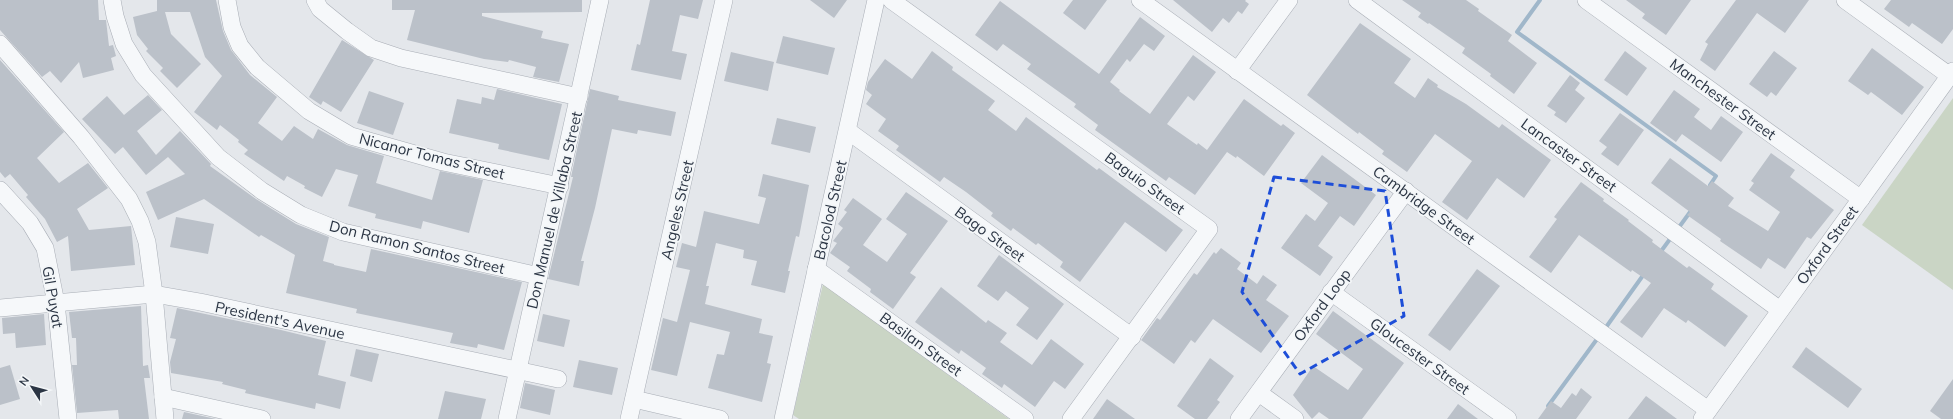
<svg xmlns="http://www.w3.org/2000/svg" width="1953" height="419" font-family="Mulish,sans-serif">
<rect width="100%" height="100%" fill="#e4e7eb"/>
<g fill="#cad5c5">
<polygon points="1953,98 1953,290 1862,225"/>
<polygon points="823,284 1009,419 799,419 793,415"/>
</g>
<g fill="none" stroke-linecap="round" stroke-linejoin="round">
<g stroke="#a0b7ca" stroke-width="4">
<polyline points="1540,0 1517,32 1716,176 1710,185"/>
<polyline points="1677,230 1693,208"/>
<polyline points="1659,254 1673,235"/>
<polyline points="1604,330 1644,274"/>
<polyline points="1548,406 1600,335"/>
</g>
</g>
<g fill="#bbc1c9">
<polygon points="0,0 98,0 99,20 106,20 109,46 113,45 116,56 111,58 114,70 83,78 79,62 61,83 50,71 42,77 0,30"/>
<polygon points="157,0 216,0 223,31 231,50 250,75 277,97 258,123 282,141 294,126 313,139 318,129 347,145 384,156 376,183 432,200 440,171 483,180 469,233 423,221 421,229 375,218 376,214 348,206 358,175 336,169 322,197 304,188 305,186 287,176 284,181 244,154 248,150 238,142 239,140 220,125 217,130 194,112 222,76 205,57 190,12 165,12 171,34 201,64 177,88 160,71 163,68 146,51 148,49 137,35 133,17 157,11"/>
<polygon points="392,0 582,0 582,12 482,13 482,16 543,31 541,38 569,44 559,82 533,77 536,67 509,60 508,62 484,59 407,40 415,10 392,10"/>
<polygon points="650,0 703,0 698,19 680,15 672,51 687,54 681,80 631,70 637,44 640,45"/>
<polygon points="810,0 847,0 834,18"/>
<polygon points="1073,0 1107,0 1085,30 1063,13"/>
<polygon points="1173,0 1246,0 1245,1 1249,4 1242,14 1238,11 1229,23 1223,18 1212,32"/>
<polygon points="1402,0 1466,0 1479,9 1478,11 1512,35 1508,41 1537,63 1514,94 1490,76 1491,74 1462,53 1465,48 1429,23 1428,24 1418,17 1421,13"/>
<polygon points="1626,0 1691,0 1666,35 1642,18 1645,14"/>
<polygon points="1736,0 1809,0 1785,33 1757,13 1715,71 1700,60 1708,44 1705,42"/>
<polygon points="1891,0 1953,0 1953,29 1942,44 1912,23 1909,27 1884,9"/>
<polygon points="1000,1 1099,74 1140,17 1165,36 1154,51 1144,44 1130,62 1127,59 1110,82 1120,90 1119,91 1150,114 1193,55 1216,72 1194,101 1188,96 1167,124 1197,145 1198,143 1207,150 1244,99 1281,126 1283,124 1295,133 1264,176 1237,156 1236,158 1227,152 1195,195 1169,177 1166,181 1095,130 1098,125 1074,107 1076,104 1027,69 1031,64 1003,44 997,51 975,35"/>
<polygon points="1360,23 1411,59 1394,83 1415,98 1428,78 1438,85 1437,87 1466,104 1499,128 1502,124 1551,160 1524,198 1497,178 1467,220 1442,202 1472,161 1435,134 1407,172 1382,154 1384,151 1359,132 1358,134 1307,95"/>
<polygon points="783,36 835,48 828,75 776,63"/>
<polygon points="342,40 374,60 341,112 323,101 321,105 309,97"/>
<polygon points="1872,48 1924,87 1902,115 1871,92 1868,95 1848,81"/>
<polygon points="932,51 953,67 952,70 995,101 988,110 1016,131 1026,117 1097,170 1099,168 1183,230 1166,252 1125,222 1080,282 1060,267 1063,262 1038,243 1036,245 1013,228 1011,231 991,216 993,213 966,192 944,177 940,182 896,150 899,146 878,131 886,119 866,104 872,95 866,90 868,82 885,59 912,79"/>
<polygon points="1625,51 1647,68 1627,96 1604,80"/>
<polygon points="1774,51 1797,68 1776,96 1771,92 1767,97 1749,84"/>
<polygon points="731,52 774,62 768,91 724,81"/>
<polygon points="0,60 64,132 37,158 59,183 88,163 108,188 77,209 89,230 131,226 135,265 71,271 68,236 57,242 45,219 26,197 28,195 10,174 5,178 0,172"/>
<polygon points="1570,75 1580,83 1575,90 1585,98 1566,123 1554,115 1556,112 1547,106"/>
<polygon points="497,89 562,104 549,160 498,149 499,144 449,133 457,99 481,104 482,97 494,100"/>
<polygon points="590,89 619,96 618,100 676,112 671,136 638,130 637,134 612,129 595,208 581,261 584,261 579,286 548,279 573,177 571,177"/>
<polygon points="1674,90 1700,109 1694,117 1711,130 1721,116 1743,132 1721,162 1682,134 1676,142 1650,123"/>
<polygon points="369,91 404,103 393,135 357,123"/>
<polygon points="148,95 162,110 137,131 156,155 180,131 211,164 210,166 256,199 296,224 329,237 323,261 334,264 334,265 366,272 371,249 522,282 504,350 478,344 477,348 450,343 453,333 356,313 357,309 286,293 295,255 261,235 259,237 204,199 158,220 146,192 185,174 168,157 146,175 123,147 115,154 82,119 107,96 124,115"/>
<polygon points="1620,113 1644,130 1618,166 1601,154 1607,147 1599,141"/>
<polygon points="777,118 816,127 810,153 771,144"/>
<polygon points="1771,153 1795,170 1790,177 1834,210 1811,239 1807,237 1785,269 1768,258 1761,269 1720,241 1721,239 1687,215 1690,212 1651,183 1670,158 1708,186 1712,181 1734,198 1728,206 1768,231 1780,212 1749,190 1754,183 1751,181"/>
<polygon points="1322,155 1376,195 1354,226 1340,216 1318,246 1333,257 1320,276 1281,248 1306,214 1315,221 1328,203 1301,183"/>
<polygon points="763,174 809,185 799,237 796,236 788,271 790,271 785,293 751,285 757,261 743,258 744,250 716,243 706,286 709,286 705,304 762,319 759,333 773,336 767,363 771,364 762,402 708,388 717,354 724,355 730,332 690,322 677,376 651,370 663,318 677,322 690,270 676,267 682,243 696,247 704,211 759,224 766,198 758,196"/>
<polygon points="1581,182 1604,199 1603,201 1629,220 1628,221 1653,240 1652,242 1687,268 1689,266 1714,284 1711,289 1748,316 1725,347 1688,320 1686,323 1664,308 1642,338 1620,322 1651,283 1632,270 1631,272 1579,235 1551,273 1529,257 1557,219 1554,217"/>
<polygon points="906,192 948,221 910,273 916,277 893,309 870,292 871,289 847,271 850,267 830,253 837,243 833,241 843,228 838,224 847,212 844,210 853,198 882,219 863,245 887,262 907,234 886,219"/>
<polygon points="176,217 214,224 208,254 170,247"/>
<polygon points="1221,248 1241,263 1237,269 1257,284 1263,275 1277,285 1266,300 1289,316 1261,353 1213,319 1195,343 1191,340 1174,364 1141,340 1142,339 1157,318 1160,320 1194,273 1197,275 1214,252 1216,254"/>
<polygon points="999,255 1064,304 1037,340 1016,325 1029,308 1006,291 998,301 977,286"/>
<polygon points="1477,269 1500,286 1450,351 1428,335"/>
<polygon points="941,287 986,323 988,320 1007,333 1000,342 1032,365 1051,339 1084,364 1065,389 1054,381 1035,407 1004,384 1002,388 982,374 986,368 961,350 959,354 915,322"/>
<polygon points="141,306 143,366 148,365 150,378 144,378 149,419 119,419 118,410 77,413 72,365 77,365 76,338 72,338 69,312"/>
<polygon points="177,308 281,330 326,341 318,375 346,382 340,409 316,403 315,409 289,403 245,393 246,390 222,384 223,382 171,373 170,362 176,339 170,338"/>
<polygon points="1333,311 1404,363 1362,419 1329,419 1319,412 1312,419 1293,395 1313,366 1348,390 1363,369 1316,334"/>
<polygon points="44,314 46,345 16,348 15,333 3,334 2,318"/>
<polygon points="543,314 570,320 564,347 537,341"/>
<polygon points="1806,347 1862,389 1848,408 1792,367"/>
<polygon points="356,349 379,354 372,382 350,376"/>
<polygon points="1210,358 1234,376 1217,400 1220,402 1207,419 1195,419 1177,406"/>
<polygon points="579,360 618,368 612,395 573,387"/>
<polygon points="10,365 20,399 0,405 0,368"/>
<polygon points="1953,379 1953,419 1941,419 1930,411"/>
<polygon points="525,383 555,390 550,415 520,408"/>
<polygon points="1581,388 1592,397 1576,419 1538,419 1551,401 1561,408 1572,393 1576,396"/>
<polygon points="445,391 486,399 481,419 438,419"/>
<polygon points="1646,396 1677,419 1628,419"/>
<polygon points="1107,399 1135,419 1093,419"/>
<polygon points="1458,404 1478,419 1447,419"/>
<polygon points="184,412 216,419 182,419"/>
</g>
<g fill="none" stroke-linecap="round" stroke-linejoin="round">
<g stroke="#a9aeb6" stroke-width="18">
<g id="minor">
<polyline points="112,0 115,16 124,44 143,75 218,157 262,191 301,215 343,232 539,276"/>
<polyline points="227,0 232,27 240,46 257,67 309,111 351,136 443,162 560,186"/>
<polyline points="315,0 320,9 347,31 371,48 401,58 579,97"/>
<polyline points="891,0 1209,229 1071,419"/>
<polyline points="1140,0 1708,410"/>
<polyline points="1357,0 1780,310"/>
<polyline points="1586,0 1861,199"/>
<polyline points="1845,0 1950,76"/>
<polyline points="0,44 81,137 129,199 140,221 147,242 154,294 165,419"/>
<polyline points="1237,71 1289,0"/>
<polyline points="848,131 1132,337"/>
<polyline points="0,190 30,223 45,248 56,303 68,419"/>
<polyline points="816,269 1025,419"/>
<polyline points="1331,292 1508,419"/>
<polyline points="0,308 154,294 200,302 558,379"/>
<polyline points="1259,393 1295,419"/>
<polyline points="163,397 262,419"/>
<polyline points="634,399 720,419"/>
<polyline points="507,419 600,0"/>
<polyline points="629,419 724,0"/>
<polyline points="783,419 876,0"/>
<polyline points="1239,419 1406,191"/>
<polyline points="1702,419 1953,71"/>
</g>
</g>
<use href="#minor" stroke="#f6f8fa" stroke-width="17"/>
</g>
<path fill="none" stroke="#1d4ed8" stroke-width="3" stroke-dasharray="8 5" stroke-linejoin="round" d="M1274,177L1385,191L1404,316L1300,374L1242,292Z"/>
<g text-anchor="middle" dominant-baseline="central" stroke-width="3.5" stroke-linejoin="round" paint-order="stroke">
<g font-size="15" fill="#2b3544" stroke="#f3f6f8">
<text transform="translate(1723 99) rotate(36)">Manchester Street</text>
<text transform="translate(1569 155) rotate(36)">Lancaster Street</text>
<text transform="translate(432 156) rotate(14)">Nicanor Tomas Street</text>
<text transform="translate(1145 183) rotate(36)">Baguio Street</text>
<text transform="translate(1424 205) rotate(36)">Cambridge Street</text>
<text transform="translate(554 210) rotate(-77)">Don Manuel de Villaba Street</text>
<text transform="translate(677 210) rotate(-77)">Angeles Street</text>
<text transform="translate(830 210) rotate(-77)">Bacolod Street</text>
<text transform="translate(990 234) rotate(36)">Bago Street</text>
<text transform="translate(1827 245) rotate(-54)">Oxford Street</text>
<text transform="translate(417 247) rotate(14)">Don Ramon Santos Street</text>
<text transform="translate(53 297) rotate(80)">Gil Puyat</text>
<text transform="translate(1322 305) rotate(-54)">Oxford Loop</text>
<text transform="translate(280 320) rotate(12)">President's Avenue</text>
<text transform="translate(921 344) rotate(36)">Basilan Street</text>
<text transform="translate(1420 356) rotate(36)">Gloucester Street</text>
</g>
</g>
<g transform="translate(32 387) rotate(306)" stroke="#f3f6f8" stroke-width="3" paint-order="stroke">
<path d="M0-3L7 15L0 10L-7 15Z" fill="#2b3544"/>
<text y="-6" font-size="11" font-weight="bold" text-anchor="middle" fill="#2b3544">N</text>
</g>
</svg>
